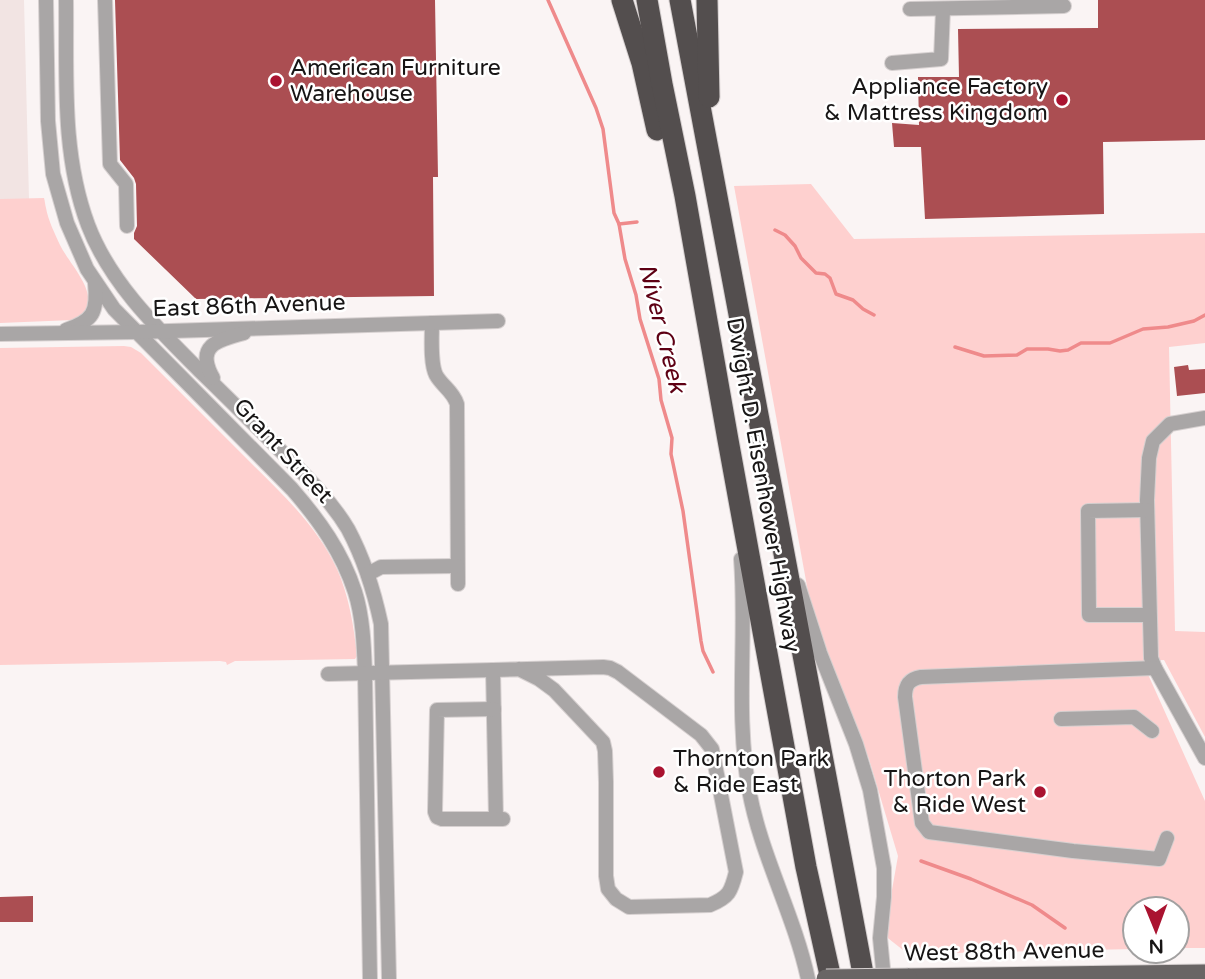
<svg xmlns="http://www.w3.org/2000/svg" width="1205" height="979" font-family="'Varela Round',sans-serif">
<rect width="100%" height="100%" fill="#faf4f4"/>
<polygon fill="#f2e4e3" points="0,0 24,0 29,199 0,199"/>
<g fill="#fed0cf">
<polygon points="811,184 854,239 1205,233 1205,343 1169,347 1175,631 1205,632 1205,737 1164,660 1142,661 1205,801 1205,948 1177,948 1177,909 1135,909 1135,949 908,954 884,935 898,856 869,759 813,619 734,186"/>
<path d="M44,198C45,201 45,205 46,208C48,220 55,234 60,245C70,266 110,303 73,320L0,323V199Z"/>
<path d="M124,346L131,347L141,353C176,388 211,423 246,458C280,492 316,524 337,569C349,596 354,627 357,656L355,659L235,661L227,665L226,662L220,661L0,665V348Z"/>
</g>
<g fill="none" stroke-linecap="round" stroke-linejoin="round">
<g stroke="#ef8a8b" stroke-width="3.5">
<polyline points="548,0 596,108 603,129 614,213 619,224 625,259 636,295 640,319 659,379 661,400 672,438 671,454 683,511 701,641 703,651 713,672"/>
<polyline points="619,224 637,222"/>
<polyline points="775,230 785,235 795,246 801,258 816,273 825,274 830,278 836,294 853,300 863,309 874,315"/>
<polyline points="955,347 984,356 1017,355 1027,349 1048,349 1060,351 1068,350 1081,343 1110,343 1143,329 1168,327 1194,321 1205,315"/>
<polyline points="921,861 971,879 1032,905 1065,928"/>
</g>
</g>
<g fill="#ab4e52">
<polygon points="115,0 435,0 438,177 433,177 434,296 196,299 134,239 134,233 137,226 136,184 134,178 120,160"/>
<polygon points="1098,0 1205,0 1205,140 1103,142 1104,214 925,219 921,147 894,147 892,123 919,125 918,77 959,77 958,29 1098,28"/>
<polygon points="1188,365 1189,370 1205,369 1205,393 1177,396 1174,367"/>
<polygon points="33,896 33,922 0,922 0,897"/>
</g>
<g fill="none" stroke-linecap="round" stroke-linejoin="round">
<g stroke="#d6d0d0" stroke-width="16">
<g id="minor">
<path d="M46,0L48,121L53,174L67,223L87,269L114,309L292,489C319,520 342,552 355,592C363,617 364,647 365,673L370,979"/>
<path d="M66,0C67,75 61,153 88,225C110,283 157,328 200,371C227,397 253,423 279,449C304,474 330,499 348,529C364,559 374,591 381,624L389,979"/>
<polyline points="105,0 110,164 126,184 127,226"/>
<polyline points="910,9 1064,6"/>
<polyline points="892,63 941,59 943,9"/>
<path d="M432,323C432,337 430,363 436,375C442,386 453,391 457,404L458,584"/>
<path d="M66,330C93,321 98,312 95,283"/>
<polyline points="0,334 137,332 498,321"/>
<path d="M213,378C195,346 217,340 244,333"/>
<polyline points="1205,418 1170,424 1153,441 1149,458 1147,500 1151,658 1155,668 1205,758"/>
<polyline points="1147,510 1088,511 1089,615 1149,615"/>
<path d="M741,559C747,636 735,713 749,790C761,856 794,914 808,979"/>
<polyline points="368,574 381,567 457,566"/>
<polyline points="798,585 820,653 856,744 870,790 884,868 884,897 880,938 884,979"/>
<path d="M1155,668L921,677C909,679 905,685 905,697L922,823L929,832L1073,851L1159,859L1167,838"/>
<polyline points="493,670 496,819 503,819"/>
<path d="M328,674L493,670L603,667L610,668L618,672L701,735L712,749L736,872C731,892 729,897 710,905L629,907L616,899L608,889L606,876V782L605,751L603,742L554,690L539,679L519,669"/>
<polyline points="494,709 437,710 435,812 437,817 442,819 496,819"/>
<polyline points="1061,719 1134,717 1152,731"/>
</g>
</g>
<g stroke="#d6d0d0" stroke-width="21">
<polyline id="major" points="908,978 1205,974"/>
</g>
<g stroke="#d6d0d0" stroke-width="23">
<g id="highway">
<polyline points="622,0 642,63 657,130"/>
<polyline points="647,0 662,84 685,196 728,440 806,867 831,979"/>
<polyline points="680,0 864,979"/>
<polyline points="707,0 709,97"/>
</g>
</g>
<use href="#minor" stroke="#a9a6a6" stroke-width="14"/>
<use href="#major" stroke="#696565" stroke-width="19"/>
<use href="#highway" stroke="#534e4e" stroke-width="21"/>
<g stroke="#d6d0d0" stroke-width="21" stroke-linecap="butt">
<polyline id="major-bridge" points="826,979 908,978"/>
</g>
<use href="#major-bridge" stroke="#696565" stroke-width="19"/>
</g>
<g fill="#aa1330" stroke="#fff" stroke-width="2.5">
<circle cx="276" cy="81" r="7"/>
<circle cx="1062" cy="100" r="7"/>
<circle cx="659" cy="772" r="7"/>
<circle cx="1040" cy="792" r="7"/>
</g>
<g text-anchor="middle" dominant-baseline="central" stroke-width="5" stroke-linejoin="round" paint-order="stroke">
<g font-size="23" fill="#171515" stroke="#fff" text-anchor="start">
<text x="290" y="68">American Furniture<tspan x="290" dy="26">Warehouse</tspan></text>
<text x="1048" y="87" text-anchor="end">Appliance Factory<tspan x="1048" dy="26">&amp; Mattress Kingdom</tspan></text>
<text x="673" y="759">Thornton Park<tspan x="673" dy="26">&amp; Ride East</tspan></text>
<text x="1026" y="779" text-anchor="end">Thorton Park<tspan x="1026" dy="26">&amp; Ride West</tspan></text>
</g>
<g font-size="23" fill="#171515" stroke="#fff">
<text transform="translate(249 306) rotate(-2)">East 86th Avenue</text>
<text transform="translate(283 451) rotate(47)">Grant Street</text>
<text transform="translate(763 485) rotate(80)">Dwight D. Eisenhower Highway</text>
<text transform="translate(1004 952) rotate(-1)">West 88th Avenue</text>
</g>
<g font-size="24" font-style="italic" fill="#5e0014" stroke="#fff">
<text transform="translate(662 328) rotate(76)">Niver Creek</text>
</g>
</g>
<g transform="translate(1156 930) rotate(179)"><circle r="33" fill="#ffffff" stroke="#a2a1a1" stroke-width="2"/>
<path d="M0-5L12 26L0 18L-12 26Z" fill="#aa1330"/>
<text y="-10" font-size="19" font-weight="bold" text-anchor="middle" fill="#171515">N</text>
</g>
</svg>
